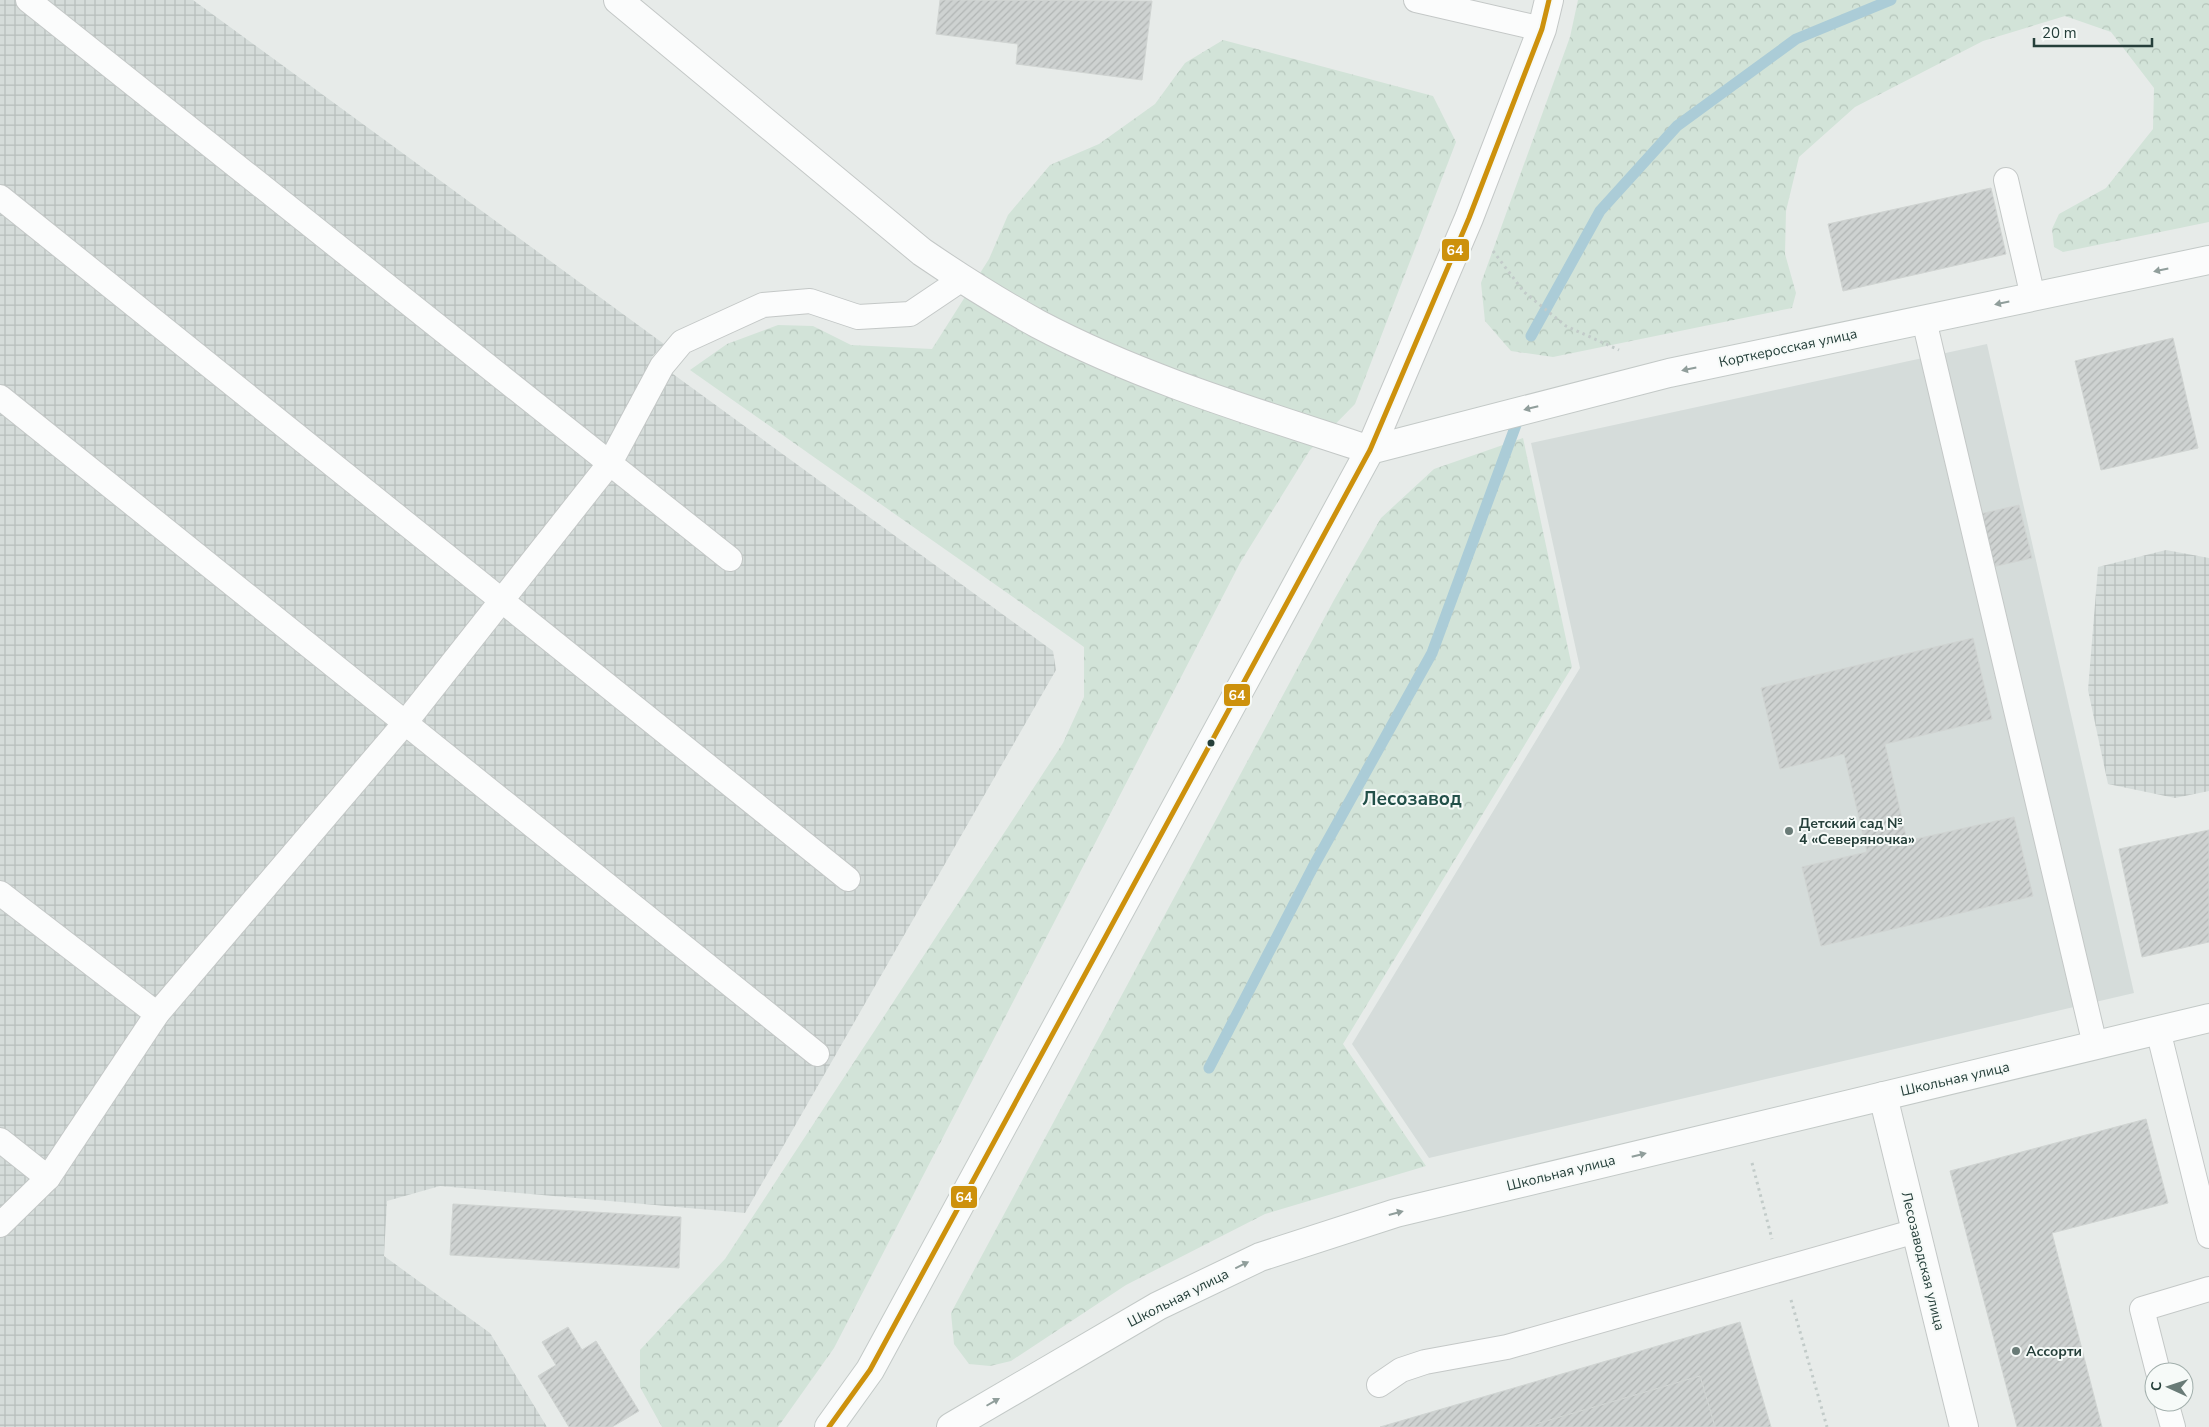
<svg xmlns="http://www.w3.org/2000/svg" width="2209" height="1427" font-family="'Nunito Sans',sans-serif">
<defs>
<pattern id="industrial-grid" width="8" height="8" patternUnits="userSpaceOnUse" patternTransform="scale(1.25)"><rect width="8" height="8" fill="#d5dcda"/><path d="M0 4h8M4 0v8" fill="none" stroke="#b7bebc"/></pattern>
<pattern id="forest-crowns" width="20" height="18" patternUnits="userSpaceOnUse" patternTransform="scale(1.25)"><rect width="20" height="18" fill="#d2e3d8"/><path d="M2 6a3 3 0 1 1 6 0M12 15a3 3 0 1 1 6 0" fill="none" stroke="#b4c4ba"/></pattern>
<pattern id="building-hatch" width="6" height="6" patternUnits="userSpaceOnUse" patternTransform="scale(1.25)"><rect width="6" height="6" fill="#ced2d1"/><path d="M-1 1l2-2M0 6l6-6M5 7l2-2" fill="none" stroke="#b1b5b4"/></pattern>
</defs>
<rect width="100%" height="100%" fill="#e7ebe9"/>
<polygon fill="#d5dcda" points="1987,344 2134,993 1429,1158 1352,1044 1580,668 1531,443"/>
<g fill="url(#industrial-grid)">
<polygon points="0,0 193,0 664,344 652,357 662,366 1053,651 1056,670 745,1213 440,1186 387,1201 384,1256 490,1333 547,1427 0,1427"/>
<polygon points="2166,550 2209,558 2209,791 2175,798 2108,784 2088,690 2098,567"/>
</g>
<g fill="url(#forest-crowns)">
<polygon points="1578,0 2209,0 2209,222 2063,252 2054,247 2052,229 2059,214 2106,188 2153,129 2154,88 2111,32 2065,16 1983,41 1855,107 1799,157 1786,211 1785,254 1796,293 1792,308 1553,357 1511,351 1485,321 1481,283 1570,37"/>
<polygon points="1223,40 1433,96 1456,142 1355,404 1310,450 1240,563 834,1348 778,1427 662,1427 640,1387 640,1350 725,1259 1063,743 1084,697 1084,647 690,370 727,344 778,325 813,326 851,345 932,349 989,259 1008,215 1050,165 1099,144 1155,104 1185,63"/>
<polygon points="1523,438 1572,667 1343,1044 1426,1166 1265,1214 1126,1285 1011,1361 990,1366 969,1364 954,1344 951,1313 1334,600 1381,518 1434,469"/>
</g>
<g fill="none" stroke-linecap="round" stroke-linejoin="round">
<g stroke="#abccd7" stroke-width="11">
<polyline points="1531,336 1600,211 1677,126 1796,39 1891,0"/>
<polyline points="1209,1068 1313,867 1432,653 1520,414"/>
</g>
</g>
<g fill="url(#building-hatch)" stroke="#d0d4d2">
<polygon points="940,0 1152,1 1142,80 1016,64 1018,44 936,34"/>
<polygon points="1991,188 2006,254 1843,291 1828,224"/>
<polygon points="2173,338 2198,448 2101,470 2075,361"/>
<polygon points="2019,505 2032,558 1992,567 1980,514"/>
<polygon points="1973,638 1992,719 1885,744 1907,841 2014,817 2033,896 1821,946 1802,867 1867,852 1844,754 1780,769 1761,688"/>
<polygon points="2209,830 2209,942 2142,957 2119,849"/>
<polygon points="2146,1119 2168,1203 2052,1233 2102,1427 2017,1427 1950,1171"/>
<polygon points="453,1204 681,1217 679,1268 450,1255"/>
<polygon points="1740,1322 1771,1427 1715,1427 1700,1376 1526,1427 1380,1427"/>
<polygon points="568,1327 582,1350 596,1341 639,1411 612,1427 569,1427 538,1376 556,1365 542,1342"/>
<polygon points="1700,1376 1715,1427 1526,1427"/>
</g>
<g fill="none" stroke-linecap="round" stroke-linejoin="round">
<g stroke="#c4c8c7" stroke-width="26">
<g id="service">
<polyline points="28,0 730,559"/>
<polyline points="1416,0 1542,29"/>
<polyline points="2006,180 2033,297"/>
<polyline points="0,197 848,879"/>
<polyline points="1924,320 2095,1045"/>
<polyline points="0,397 817,1054"/>
<polyline points="0,893 157,1014"/>
<polyline points="2158,1030 2209,1236"/>
<polyline points="0,1140 48,1178"/>
<polyline points="0,1225 48,1178 157,1014 405,723 610,463 662,366 682,342 763,305 810,301 858,317 910,314 962,279"/>
<polyline points="2158,1372 2142,1309 2209,1289"/>
<polyline points="1379,1385 1401,1370 1425,1362 1507,1347 1916,1231"/>
<polyline points="2166,1402 2173,1427"/>
</g>
</g>
<g stroke="#c4c8c7" stroke-width="30">
<path id="minor" d="M618,0L922,252C960,278 998,302 1038,324C1142,379 1258,413 1370,450L1469,218L1542,29L1549,0"/>
</g>
<g stroke="#c4c8c7" stroke-width="30">
<polyline id="tertiary" points="1883,1096 1964,1427"/>
</g>
<g stroke="#c3c9c7" stroke-width="30">
<g id="secondary">
<polyline points="829,1427 870,1370 1370,450 1669,373 2209,260"/>
<polyline points="951,1427 1158,1306 1260,1257 1396,1213 2209,1018"/>
</g>
</g>
<g stroke="#c2cbc9" stroke-width="3" stroke-dasharray="2.5 4" stroke-linecap="butt">
<polyline points="1493,251 1524,292 1566,326 1619,350"/>
<polyline points="1752,1163 1772,1239"/>
<polyline points="1791,1300 1827,1427"/>
</g>
<use href="#service" stroke="#fbfcfc" stroke-width="24"/>
<use href="#minor" stroke="#fbfcfc" stroke-width="28"/>
<use href="#tertiary" stroke="#fbfcfc" stroke-width="28"/>
<use href="#secondary" stroke="#fbfcfc" stroke-width="28"/>
<g stroke="#f6faf8" stroke-width="9">
<polyline id="bus-1" points="829,1427 870,1370 1370,450 1469,218 1542,29 1549,0"/>
</g>
<use href="#bus-1" stroke="#cd910c" stroke-width="5"/>
</g>
<defs><path id="oneway-solid" d="M-6-.8H1V-3.2L6.5 0L1 3.2V.8H-6Z" transform="scale(1.25)"/></defs>
<g fill="#909e9b">
<use href="#oneway-solid" transform="translate(2161 270) rotate(168)"/>
<use href="#oneway-solid" transform="translate(2002 303) rotate(168)"/>
<use href="#oneway-solid" transform="translate(1689 369) rotate(168)"/>
<use href="#oneway-solid" transform="translate(1531 408) rotate(166)"/>
<use href="#oneway-solid" transform="translate(1639 1155) rotate(-14)"/>
<use href="#oneway-solid" transform="translate(1396 1213) rotate(-15)"/>
<use href="#oneway-solid" transform="translate(1242 1265) rotate(-26)"/>
<use href="#oneway-solid" transform="translate(993 1402) rotate(-30)"/>
</g>
<circle fill="#253f3a" stroke="#f6faf8" stroke-width="2" cx="1211" cy="743" r="4.5"/>
<g fill="#697b77" stroke="#f6faf8" stroke-width="2">
<circle cx="1789" cy="831" r="5"/>
<circle cx="2016" cy="1351" r="5"/>
</g>
<g text-anchor="middle" dominant-baseline="central" stroke-width="4" stroke-linejoin="round" paint-order="stroke">
<g font-size="14" fill="#253f3a" stroke="#f6faf8">
<text transform="translate(1788 348) rotate(-12)">Корткеросская улица</text>
<text transform="translate(1955 1079) rotate(-13)">Школьная улица</text>
<text transform="translate(1561 1173) rotate(-14)">Школьная улица</text>
<text transform="translate(1923 1261) rotate(76)">Лесозаводская улица</text>
<text transform="translate(1178 1298) rotate(-27)">Школьная улица</text>
</g>
<g font-size="14" font-weight="bold" fill="#253f3a" stroke="#f6faf8" text-anchor="start">
<text x="1799" y="823">Детский сад №<tspan x="1799" dy="16">4 «Северяночка»</tspan></text>
<text x="2026" y="1351">Ассорти</text>
</g>
<g font-size="19" font-weight="bold" fill="#225049" stroke="#f6faf8">
<text x="1412" y="799">Лесозавод</text>
</g>
</g>
<g stroke="#f6faf8" stroke-width="2">
<rect x="1441" y="238" width="29" height="24" rx="5" fill="#cd910c"/>
<rect x="1223" y="683" width="28" height="24" rx="5" fill="#cd910c"/>
<rect x="950" y="1185" width="28" height="24" rx="5" fill="#cd910c"/>
</g>
<g font-size="14" text-anchor="middle" font-weight="bold" fill="#fff">
<text x="1455" y="255">64</text>
<text x="1237" y="700">64</text>
<text x="964" y="1202">64</text>
</g>
<g transform="translate(2169 1387) rotate(273)"><circle r="24" fill="#f6faf8" stroke="#a2afac"/>
<path d="M0-4L9 19L0 12L-9 19Z" fill="#697b77"/>
<text y="-8" font-size="14" font-weight="bold" text-anchor="middle" fill="#253f3a">С</text>
</g>
<path d="M2034 38v8h118v-8" fill="none" stroke="#253f3a" stroke-width="2.5"/>
<text x="2042" y="38" font-size="15" fill="#253f3a" stroke="#f6faf8" stroke-width="4" paint-order="stroke">20 m</text>
</svg>
